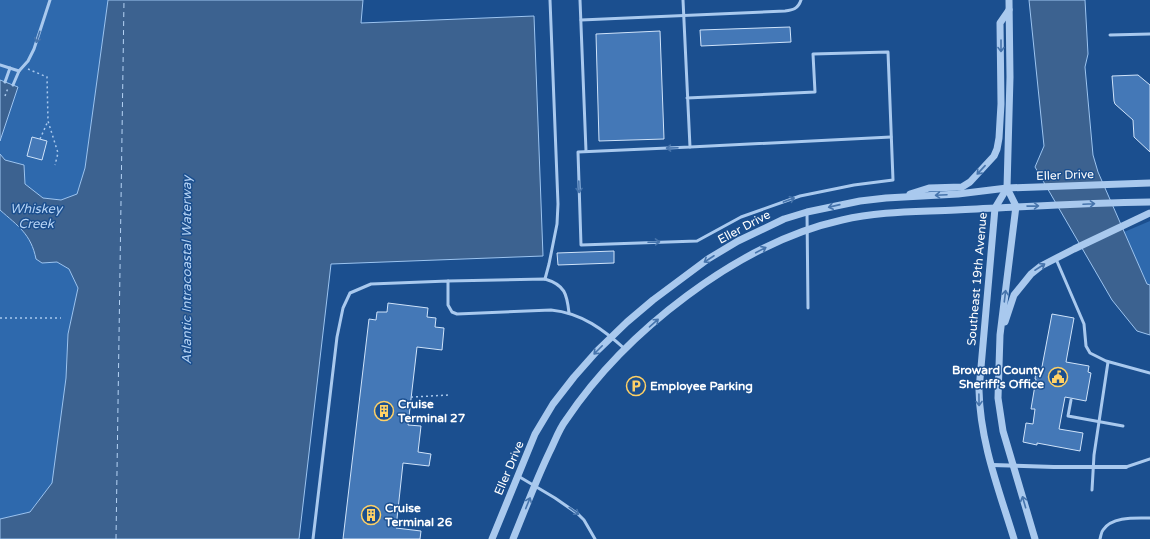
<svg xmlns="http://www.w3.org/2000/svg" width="1150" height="539" font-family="'Varela Round',sans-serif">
<rect width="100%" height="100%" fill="#1b4f8f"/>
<g fill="#2e69ad">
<polygon points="0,0 108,0 85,168 77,194 43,263 57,262 69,269 78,288 68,334 66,378 52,483 30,512 0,519"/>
<polygon points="1150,221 1150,285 1147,284 1124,232"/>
</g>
<g fill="#3c6290" stroke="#9cc4f0">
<path d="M108,0H363L361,23L534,16L543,256L331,264L299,539H0V519L30,512L52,483L66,378L68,334L78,288L69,269L57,262L42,263L36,259C31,234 18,226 0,210V154L5,160L24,165L25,184L43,198L61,200L77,194L85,168Z"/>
<polygon points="1029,0 1085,0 1088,54 1085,67 1093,155 1098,172 1147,284 1150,285 1150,335 1137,331 1112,300 1035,167 1044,146"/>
<polygon points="0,80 18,87 0,141"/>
</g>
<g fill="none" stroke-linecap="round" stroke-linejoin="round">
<polyline stroke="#b5d3f5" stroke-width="1" stroke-dasharray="5 4" stroke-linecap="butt" points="116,539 124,0"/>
</g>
<g fill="#4478b7" stroke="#cfe3fa">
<polygon points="790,27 791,42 701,46 700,30"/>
<polygon points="660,31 664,139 599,141 596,34"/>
<polygon points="1138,75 1150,85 1150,152 1134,137 1133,120 1115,104 1114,101 1112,76"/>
<polygon points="32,137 47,141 42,160 27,156"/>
<polygon points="614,251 614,263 558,265 557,253"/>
<polygon points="388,303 428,308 427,317 436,318 435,327 444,328 442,350 417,347 408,425 421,426 418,452 431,454 429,466 403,463 396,528 421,531 420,539 343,539 369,319 376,320 377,312 387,312"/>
<polygon points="1052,314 1074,318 1066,362 1089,366 1088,372 1091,373 1086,401 1065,397 1059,429 1083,433 1080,451 1037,443 1037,445 1023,442 1026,423 1033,424 1035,409 1031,409 1036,379 1035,379 1036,372 1041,372"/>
</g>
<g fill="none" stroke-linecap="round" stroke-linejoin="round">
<g stroke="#a9c9ee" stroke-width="1.5" stroke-dasharray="2 3" stroke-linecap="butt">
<polyline points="28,69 47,77 48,121 58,153 55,165"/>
<polyline points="5,96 8,88"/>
<polyline points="40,139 48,121"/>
<polyline points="0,318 61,318"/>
<polyline points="411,397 450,395"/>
</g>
<g stroke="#a9c9ee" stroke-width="3">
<polyline points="580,0 586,151"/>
<polyline points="683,0 690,147 578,152 581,245 697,241 741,217 800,196 854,185 893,180 888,52 813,54 815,92 687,98"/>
<path d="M581,20L785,11C793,10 798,9 801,0"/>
<polyline points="1110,35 1150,34"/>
<polyline points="0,65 19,71 28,61 34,49 50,0"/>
<polyline points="5,82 10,68"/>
<polyline points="13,85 19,71"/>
<polyline points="690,147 891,137"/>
<polyline points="807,212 808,308"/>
<polyline points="1056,259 1084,324 1086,346 1090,353 1106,361 1150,373"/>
<polyline points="545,279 549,264 557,224 558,204 550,0"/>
<path d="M448,281L545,279C565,285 567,294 569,313"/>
<polyline points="1071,400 1068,416 1123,426"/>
<polyline points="1126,467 1150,459"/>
<polyline points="518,476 555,498 578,514 584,520 595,539"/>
<polyline points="1092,490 1094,455 1108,362"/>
<path d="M313,539L337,337L343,308L350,293L371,284L448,281V305L452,312L457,314L551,310C582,313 604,330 626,350"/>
<path d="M1100,539C1101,536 1101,532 1103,530C1112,516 1136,518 1150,518"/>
</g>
<polyline stroke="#a9c9ee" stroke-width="4" points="992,465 1054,467 1126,467"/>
<g stroke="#a9c9ee" stroke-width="7">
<polyline points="1009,0 1010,77 1007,188 1016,206 1000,335 998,398 1003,431 1035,539"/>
<path d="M1007,188L995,208L979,390C980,442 999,490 1014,539"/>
<polyline points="910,194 929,188 962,187 970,182 994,156 997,149 999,138 1001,104 1000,23 1009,10"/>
<polyline points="1005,322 1014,295 1031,274 1041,266 1074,249 1150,213"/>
<polyline points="492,539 535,434 553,404 574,377 597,351 627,322 653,300 708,259 738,241 784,219 807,212 860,201 886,198 958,194 1007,188 1150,183"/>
<path d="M513,539C525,510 536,480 550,451C555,441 559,429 566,420C625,332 738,243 842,220C880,211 918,212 956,210C1021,207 1085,203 1150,202"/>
</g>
</g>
<defs><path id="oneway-shaft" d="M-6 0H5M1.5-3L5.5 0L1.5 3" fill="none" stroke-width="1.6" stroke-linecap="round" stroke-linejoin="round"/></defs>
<g stroke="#4674ac">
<use href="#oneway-shaft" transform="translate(38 37) rotate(108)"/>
<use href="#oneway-shaft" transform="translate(1001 46) rotate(90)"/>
<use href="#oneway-shaft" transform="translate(672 148) rotate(178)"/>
<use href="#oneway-shaft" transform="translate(981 170) rotate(133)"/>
<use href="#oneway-shaft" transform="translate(579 187) rotate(88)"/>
<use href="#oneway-shaft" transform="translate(941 195) rotate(177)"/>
<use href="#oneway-shaft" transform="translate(789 200) rotate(-20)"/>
<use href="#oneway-shaft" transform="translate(1089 204) rotate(-3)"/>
<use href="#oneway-shaft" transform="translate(834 206) rotate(167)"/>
<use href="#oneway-shaft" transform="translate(1033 206) rotate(-1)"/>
<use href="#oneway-shaft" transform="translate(654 242) rotate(-2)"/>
<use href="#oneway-shaft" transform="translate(761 250) rotate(-28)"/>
<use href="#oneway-shaft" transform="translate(709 259) rotate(147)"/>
<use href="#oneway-shaft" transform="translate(1040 267) rotate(-33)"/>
<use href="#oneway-shaft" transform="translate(1005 296) rotate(-83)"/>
<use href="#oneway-shaft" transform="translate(654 323) rotate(-41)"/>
<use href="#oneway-shaft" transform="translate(598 350) rotate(135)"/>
<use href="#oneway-shaft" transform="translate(979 400) rotate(89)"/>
<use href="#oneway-shaft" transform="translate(1024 502) rotate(-106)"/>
<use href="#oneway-shaft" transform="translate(528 503) rotate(-68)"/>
<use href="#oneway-shaft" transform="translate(574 511) rotate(36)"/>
</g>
<defs>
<g id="civic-ring" transform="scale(1)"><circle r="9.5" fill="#1b4f8f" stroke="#ffd166" stroke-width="1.5"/><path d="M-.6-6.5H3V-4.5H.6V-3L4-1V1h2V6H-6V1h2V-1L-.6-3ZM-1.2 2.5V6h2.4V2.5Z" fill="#ffd166"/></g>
<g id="parking-ring" transform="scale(1)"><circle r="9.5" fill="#1b4f8f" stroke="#ffd166" stroke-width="1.5"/><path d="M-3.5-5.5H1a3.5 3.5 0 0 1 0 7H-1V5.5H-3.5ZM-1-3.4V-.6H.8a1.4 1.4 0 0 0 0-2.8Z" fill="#ffd166"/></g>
<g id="building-ring" transform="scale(1)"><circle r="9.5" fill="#1b4f8f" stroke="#ffd166" stroke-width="1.5"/><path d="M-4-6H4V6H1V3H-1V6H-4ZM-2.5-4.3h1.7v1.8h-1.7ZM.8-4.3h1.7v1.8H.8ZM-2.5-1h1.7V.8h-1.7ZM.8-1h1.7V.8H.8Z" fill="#ffd166"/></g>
</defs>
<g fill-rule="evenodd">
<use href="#civic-ring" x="1058" y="377"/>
<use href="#parking-ring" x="636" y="386"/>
<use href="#building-ring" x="384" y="411"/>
<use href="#building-ring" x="371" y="515"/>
</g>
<g text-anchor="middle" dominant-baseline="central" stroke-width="3" stroke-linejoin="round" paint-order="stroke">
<g font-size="12" fill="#fff" stroke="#1b4f8f">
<text transform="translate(1065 175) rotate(-2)">Eller Drive</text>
<text transform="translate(744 227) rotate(-28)">Eller Drive</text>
<text transform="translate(977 279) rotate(-85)">Southeast 19th Avenue</text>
<text transform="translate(509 468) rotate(-67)">Eller Drive</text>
</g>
<g font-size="12" font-weight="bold" fill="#fff" stroke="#1b4f8f" text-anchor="start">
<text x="1044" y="370" text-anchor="end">Broward County<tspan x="1044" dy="14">Sheriff's Office</tspan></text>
<text x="650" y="386">Employee Parking</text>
<text x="398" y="404">Cruise<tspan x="398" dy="14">Terminal 27</tspan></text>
<text x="385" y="508">Cruise<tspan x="385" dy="14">Terminal 26</tspan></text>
</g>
<g font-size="13" font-style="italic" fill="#b5d3f5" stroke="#1b4f8f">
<text x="36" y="209">Whiskey<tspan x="36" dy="15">Creek</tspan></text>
<text transform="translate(187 270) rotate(-90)">Atlantic Intracoastal Waterway</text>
</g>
</g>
</svg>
